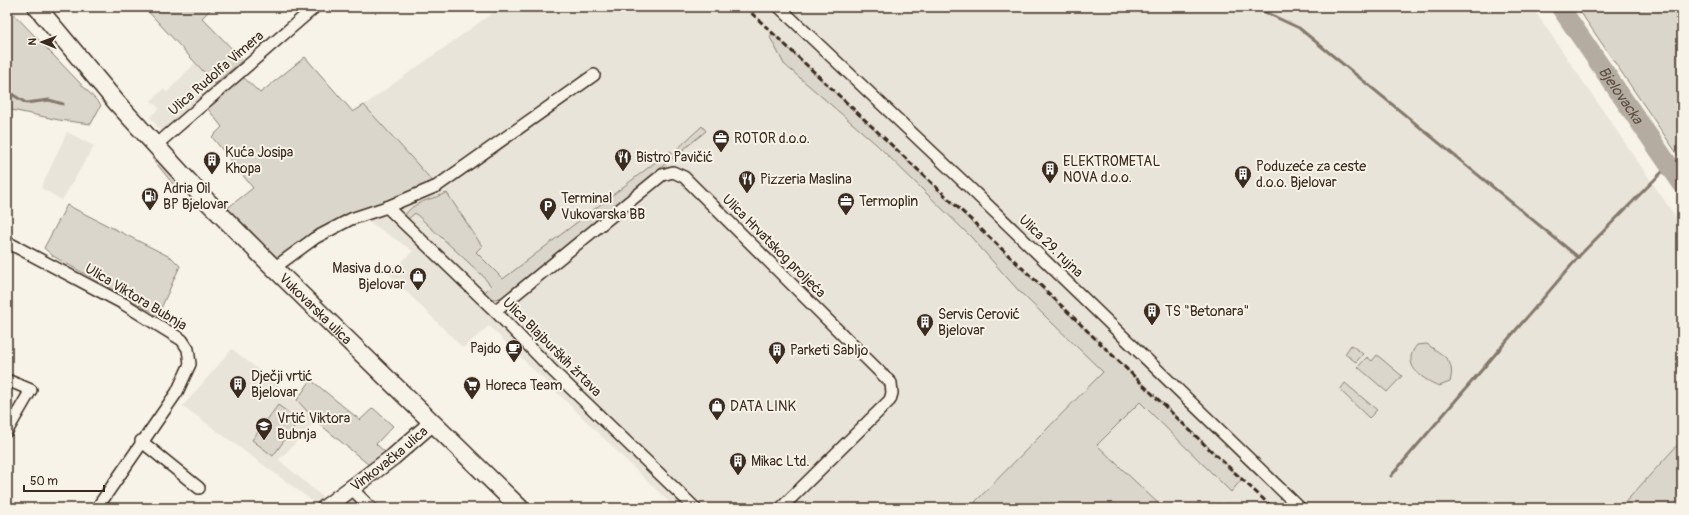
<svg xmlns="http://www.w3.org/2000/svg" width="1689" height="515" font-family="Pangolin,sans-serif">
<rect width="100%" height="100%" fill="#f7f3e8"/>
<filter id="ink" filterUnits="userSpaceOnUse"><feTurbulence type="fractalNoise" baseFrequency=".025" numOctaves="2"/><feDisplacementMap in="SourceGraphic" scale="8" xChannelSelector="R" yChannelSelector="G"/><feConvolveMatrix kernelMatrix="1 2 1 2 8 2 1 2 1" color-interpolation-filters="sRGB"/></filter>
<g filter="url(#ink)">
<g fill="#e9e4d9">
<polygon points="501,7 1532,7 1682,226 1682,440 1620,508 1230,508 1222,501 1214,508 675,508 489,326 463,348 389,274 413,251 359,215 437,186 364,105"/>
<polygon points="195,63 219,90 165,137 150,117 159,108 151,101 163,89 167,92"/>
<polygon points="67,132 94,146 62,200 41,188"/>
<polygon points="232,349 297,400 316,421 279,460 331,504 322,508 183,406"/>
</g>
<g fill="#dbd6cb" stroke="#8b8074">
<polygon points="7,7 101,105 91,124 59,120 7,109"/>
<polygon points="144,7 213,7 202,18 243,60 215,84"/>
<polygon points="1577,7 1682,7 1682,161"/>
<polygon points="772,33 1109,352 1242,479 1231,492 1140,402 1097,445 1163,508 981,508 975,502 1103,372 1018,290 971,237 876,144 784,64 770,37"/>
<polygon points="305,57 353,112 364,105 437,186 359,215 282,262 225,210 253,188 212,137 222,127 204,104 239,73 260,93"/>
<path d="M702,126L706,131L502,297C495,300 489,300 483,294L491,286L482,275L415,213L407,220L404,217C411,202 432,199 447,193L482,246L476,252L503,279L670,151L673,153Z"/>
<polygon points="155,156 181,184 177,189 152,158"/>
<polygon points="67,205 172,258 180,266 158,315 53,256 44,248"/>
<path d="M1427,344C1443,356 1456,359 1450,382L1439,386C1422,379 1400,365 1417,345Z"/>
<polygon points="1351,345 1363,354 1356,362 1345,354"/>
<polygon points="1377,355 1402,376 1387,392 1358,367 1367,357 1372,361"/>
<polygon points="311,380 360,420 373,408 393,426 376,444 386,453 369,465 316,421 297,400"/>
<polygon points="1345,383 1377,410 1369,418 1340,390"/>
<polygon points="278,405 299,420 273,456 252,440"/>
<polygon points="1682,440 1682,508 1620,508"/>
<polygon points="351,495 363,508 335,508"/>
</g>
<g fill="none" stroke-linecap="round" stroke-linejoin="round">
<g stroke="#84786c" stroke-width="3">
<polyline points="1254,7 1299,28 1578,257"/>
<polyline points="7,93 10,93 26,103 49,100 63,104"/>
<polyline points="1391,476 1581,254 1669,165"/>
</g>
<path stroke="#b4aca0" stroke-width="19" id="s1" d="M1560,7L1682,184"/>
<g stroke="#3b2a1e" stroke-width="14">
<g id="street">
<polyline points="779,7 969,187 1300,508"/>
<polyline points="155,146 315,7"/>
<polyline points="387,207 495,311 553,371 695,508"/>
<polyline points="7,242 124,304 182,340 188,349 190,364 177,392 97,508"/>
<polyline points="274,268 315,238 351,219 387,207 437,186 594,75"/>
<polyline points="495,311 662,175 673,172 684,177 891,383 892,393 890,400 781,508"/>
<polyline points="7,380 31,390 7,431"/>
<polyline points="141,441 199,488"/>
<polyline points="351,488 371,508"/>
</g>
</g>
<g stroke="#3b2a1e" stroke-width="19">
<g id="secondary">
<path id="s2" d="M325,508L393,457L432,423"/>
</g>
</g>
<g stroke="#3b2a1e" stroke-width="20">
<g id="primary">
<path id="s3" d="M37,7L117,103L201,195L274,268L520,508"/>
</g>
</g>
<use href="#street" stroke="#f7f3e8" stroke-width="11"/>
<use href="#secondary" stroke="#f7f3e8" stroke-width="16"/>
<use href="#primary" stroke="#f7f3e8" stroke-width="17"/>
<polyline stroke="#3b2a1e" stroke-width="3" stroke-dasharray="6 3" stroke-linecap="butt" points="745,7 1036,281 1204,444 1273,508"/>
</g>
</g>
<defs>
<g id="office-pin" transform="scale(0.9)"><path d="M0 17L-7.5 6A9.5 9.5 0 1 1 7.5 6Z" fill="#3b2a1e" stroke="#f7f3e8"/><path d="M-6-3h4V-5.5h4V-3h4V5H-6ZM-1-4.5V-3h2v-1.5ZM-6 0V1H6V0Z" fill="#fff"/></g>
<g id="restaurant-pin" transform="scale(0.9)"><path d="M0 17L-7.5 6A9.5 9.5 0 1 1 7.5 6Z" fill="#3b2a1e" stroke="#f7f3e8"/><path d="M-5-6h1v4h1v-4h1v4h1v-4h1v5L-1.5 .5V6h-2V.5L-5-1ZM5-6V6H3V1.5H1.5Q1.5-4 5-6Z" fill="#fff"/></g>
<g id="building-pin" transform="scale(0.9)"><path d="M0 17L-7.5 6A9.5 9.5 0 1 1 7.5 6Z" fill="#3b2a1e" stroke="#f7f3e8"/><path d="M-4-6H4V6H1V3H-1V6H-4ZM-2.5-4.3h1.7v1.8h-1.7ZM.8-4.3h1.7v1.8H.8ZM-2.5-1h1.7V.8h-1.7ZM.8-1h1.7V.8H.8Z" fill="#fff"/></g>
<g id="fuel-pin" transform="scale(0.9)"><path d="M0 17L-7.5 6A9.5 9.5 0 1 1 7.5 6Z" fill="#3b2a1e" stroke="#f7f3e8"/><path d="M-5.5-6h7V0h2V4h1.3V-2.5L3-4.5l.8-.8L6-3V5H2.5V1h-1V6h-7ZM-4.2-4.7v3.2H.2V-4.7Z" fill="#fff"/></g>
<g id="parking-pin" transform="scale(0.9)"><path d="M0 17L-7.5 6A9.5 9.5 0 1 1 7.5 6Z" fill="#3b2a1e" stroke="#f7f3e8"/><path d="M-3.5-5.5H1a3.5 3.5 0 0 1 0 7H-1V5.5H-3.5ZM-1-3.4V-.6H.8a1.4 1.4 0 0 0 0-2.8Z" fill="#fff"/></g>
<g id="shop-pin" transform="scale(0.9)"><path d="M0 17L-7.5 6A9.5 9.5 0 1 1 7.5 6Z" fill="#3b2a1e" stroke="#f7f3e8"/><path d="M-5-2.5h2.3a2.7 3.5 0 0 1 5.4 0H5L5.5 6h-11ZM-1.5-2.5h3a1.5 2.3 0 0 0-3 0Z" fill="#fff"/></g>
<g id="cafe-pin" transform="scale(0.9)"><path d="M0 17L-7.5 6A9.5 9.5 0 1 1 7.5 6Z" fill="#3b2a1e" stroke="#f7f3e8"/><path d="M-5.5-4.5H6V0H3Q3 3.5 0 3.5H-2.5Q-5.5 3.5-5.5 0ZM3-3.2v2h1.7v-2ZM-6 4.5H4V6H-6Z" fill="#fff"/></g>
<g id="supermarket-pin" transform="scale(0.9)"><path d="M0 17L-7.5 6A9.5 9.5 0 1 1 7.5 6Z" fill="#3b2a1e" stroke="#f7f3e8"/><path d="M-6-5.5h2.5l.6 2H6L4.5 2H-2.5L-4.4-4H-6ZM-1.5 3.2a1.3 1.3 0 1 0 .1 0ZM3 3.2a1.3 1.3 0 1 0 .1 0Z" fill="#fff"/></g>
<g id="school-pin" transform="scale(0.9)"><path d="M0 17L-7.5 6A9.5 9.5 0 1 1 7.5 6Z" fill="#3b2a1e" stroke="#f7f3e8"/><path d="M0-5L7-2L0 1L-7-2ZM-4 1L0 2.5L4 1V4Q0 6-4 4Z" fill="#fff"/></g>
</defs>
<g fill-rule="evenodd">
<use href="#office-pin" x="721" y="138"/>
<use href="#restaurant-pin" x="623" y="157"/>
<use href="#building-pin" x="212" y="160"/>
<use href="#building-pin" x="1050" y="169"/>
<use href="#building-pin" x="1243" y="174"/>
<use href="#restaurant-pin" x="747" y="179"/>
<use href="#fuel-pin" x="150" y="196"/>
<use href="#office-pin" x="846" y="201"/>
<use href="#parking-pin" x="548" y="206"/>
<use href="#shop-pin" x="418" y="276"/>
<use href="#building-pin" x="1152" y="311"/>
<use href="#building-pin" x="925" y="322"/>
<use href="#cafe-pin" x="514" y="348"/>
<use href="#building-pin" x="777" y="350"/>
<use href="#building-pin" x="238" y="384"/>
<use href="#supermarket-pin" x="472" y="385"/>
<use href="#shop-pin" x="717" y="406"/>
<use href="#school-pin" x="264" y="426"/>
<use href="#building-pin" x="738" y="461"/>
</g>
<g text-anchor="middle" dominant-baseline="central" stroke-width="4" stroke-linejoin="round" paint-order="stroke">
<g font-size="14" fill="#3b2a1e" stroke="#f7f3e8">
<text transform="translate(216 73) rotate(-41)">Ulica Rudolfa Vimera</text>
<text transform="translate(774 246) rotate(45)">Ulica Hrvatskog proljeća</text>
<text transform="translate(1051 246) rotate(44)">Ulica 29. rujna</text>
<text transform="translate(136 297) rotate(31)">Ulica Viktora Bubnja</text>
<text stroke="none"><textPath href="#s3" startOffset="411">Vukovarska ulica</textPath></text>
<text transform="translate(552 347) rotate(45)">Ulica Blajburških žrtava</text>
<text stroke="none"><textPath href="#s2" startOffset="81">Vinkovačka ulica</textPath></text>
</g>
<g font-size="14" fill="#3b2a1e" stroke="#f7f3e8" text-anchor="start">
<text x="734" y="138">ROTOR d.o.o.</text>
<text x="225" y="152">Kuća Josipa<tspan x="225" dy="16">Khopa</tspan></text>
<text x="636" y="157">Bistro Pavičić</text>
<text x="1063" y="161">ELEKTROMETAL<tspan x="1063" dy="16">NOVA d.o.o.</tspan></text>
<text x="1256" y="166">Poduzeće za ceste<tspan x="1256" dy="16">d.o.o. Bjelovar</tspan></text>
<text x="760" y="179">Pizzeria Maslina</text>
<text x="163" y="188">Adria Oil<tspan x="163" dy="16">BP Bjelovar</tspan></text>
<text x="561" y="198">Terminal<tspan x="561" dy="16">Vukovarska BB</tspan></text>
<text x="859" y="201">Termoplin</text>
<text x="405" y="268" text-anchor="end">Masiva d.o.o.<tspan x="405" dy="16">Bjelovar</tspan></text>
<text x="1165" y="311">TS "Betonara"</text>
<text x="938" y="314">Servis Cerović<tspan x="938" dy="16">Bjelovar</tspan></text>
<text x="501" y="348" text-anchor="end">Pajdo</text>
<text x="790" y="350">Parketi Sabljo</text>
<text x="251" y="376">Dječji vrtić<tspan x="251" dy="16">Bjelovar</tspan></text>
<text x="485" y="385">Horeca Team</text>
<text x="730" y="406">DATA LINK</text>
<text x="277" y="418">Vrtić Viktora<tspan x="277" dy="16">Bubnja</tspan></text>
<text x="751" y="461">Mikac Ltd.</text>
</g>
<g font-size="15" font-style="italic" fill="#5f5145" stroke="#f7f3e8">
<text stroke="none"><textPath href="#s1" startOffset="107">Bjelovacka</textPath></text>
</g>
</g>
<rect width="1689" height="515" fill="none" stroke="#f7f3e8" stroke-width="24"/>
<rect x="12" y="12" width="1665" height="491" fill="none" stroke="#3b2a1e" stroke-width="1.5" filter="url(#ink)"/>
<g transform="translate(42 42) rotate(271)" stroke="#f7f3e8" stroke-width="3" paint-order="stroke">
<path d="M0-3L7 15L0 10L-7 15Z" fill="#3b2a1e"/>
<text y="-6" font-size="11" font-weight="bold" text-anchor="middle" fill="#3b2a1e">N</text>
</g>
<path d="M24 485v6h80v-6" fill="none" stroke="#3b2a1e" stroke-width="2"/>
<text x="30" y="485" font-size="12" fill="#3b2a1e" stroke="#f7f3e8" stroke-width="3" paint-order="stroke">50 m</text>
</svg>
